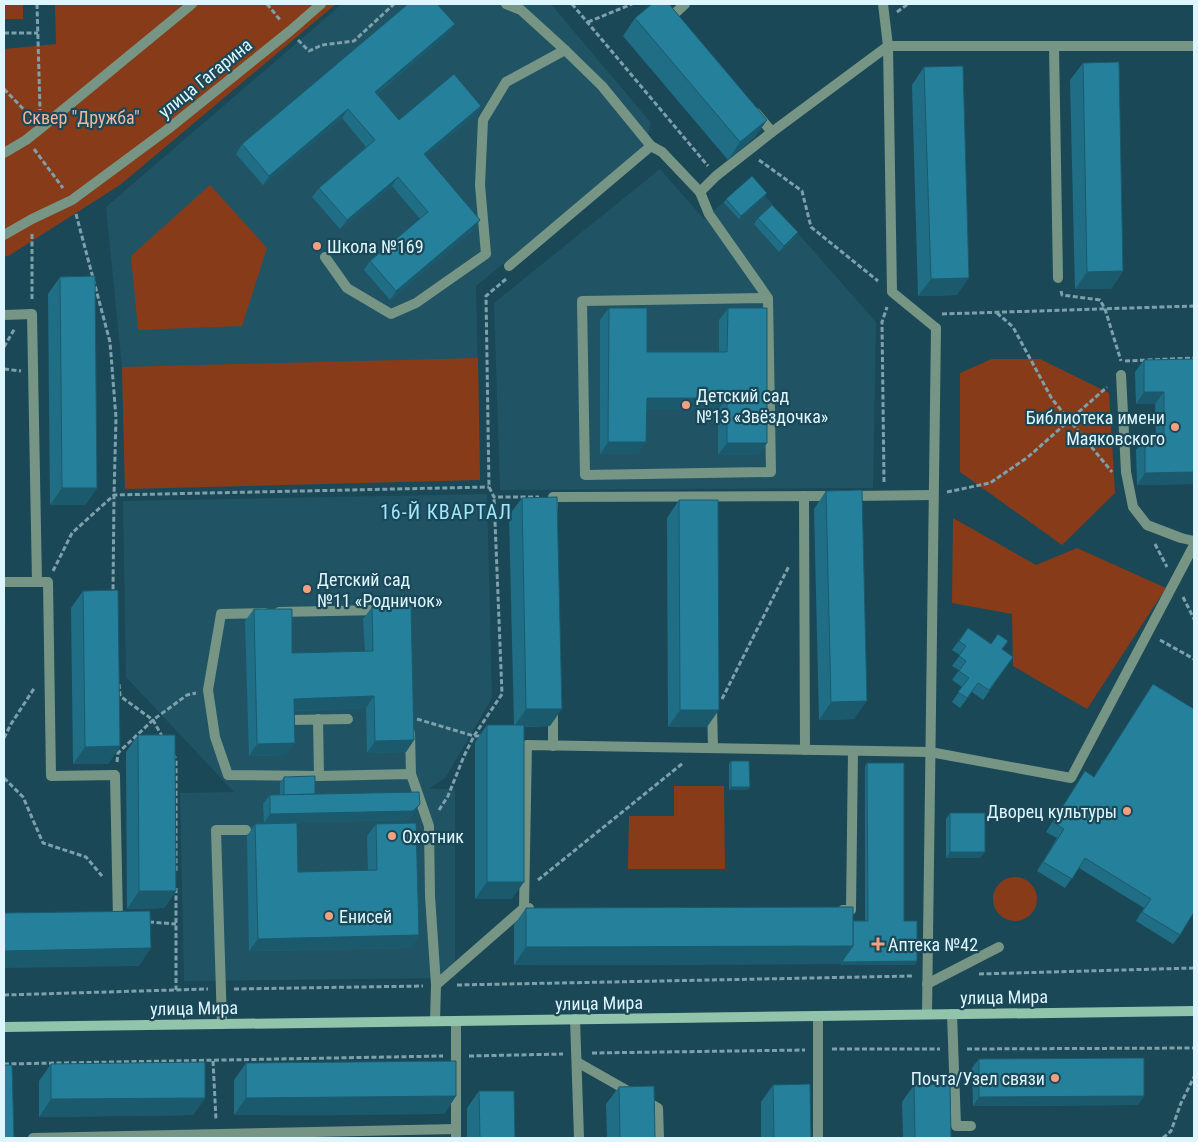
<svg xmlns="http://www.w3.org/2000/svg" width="1198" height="1142" font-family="'Roboto Condensed',sans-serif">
<rect width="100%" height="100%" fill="#1a4857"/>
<g fill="#205464">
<polygon points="342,4 551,4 651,123 644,148 476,286 480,480 125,489 122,367 106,207"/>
<polygon points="660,169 704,219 750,179 876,322 873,488 500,490 494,303"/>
<polygon points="487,494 492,698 446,777 429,789 455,789 455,978 184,981 180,793 234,792 126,677 123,501"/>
</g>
<g fill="#883b18">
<rect x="4" y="4" width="19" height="15"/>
<polygon points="55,4 336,4 120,185 10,255 4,257 4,49 56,44"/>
<polygon points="210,185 267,248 242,326 138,330 131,256"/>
<polygon points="478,358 480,480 125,489 122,367"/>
<polygon points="992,359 1040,359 1109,393 1115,493 1062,545 960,472 960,373"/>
<polygon points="953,518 1036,565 1077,548 1166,588 1087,709 1013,666 1012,614 952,603"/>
<polygon points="674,786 724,786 725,869 628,869 629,816 674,816"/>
<circle cx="1015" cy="899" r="22"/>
</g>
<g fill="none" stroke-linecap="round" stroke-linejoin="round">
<g stroke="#7da0ac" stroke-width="3" stroke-dasharray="5 2.5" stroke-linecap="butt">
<polyline points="37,4 40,110"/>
<polyline points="267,4 281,21"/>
<polyline points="572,4 708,166"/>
<polyline points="897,12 908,4"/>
<polyline points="588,22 632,4"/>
<polyline points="4,33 38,33"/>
<polyline points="298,40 309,51 322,45 354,41 394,4"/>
<polyline points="4,89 31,117"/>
<polyline points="34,149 63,188"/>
<polyline points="759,160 802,191 811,227 878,281"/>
<polyline points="76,214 110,342 116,418 114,495 113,593"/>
<polyline points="32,234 32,301"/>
<polyline points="506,279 486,296 489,487 494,497 539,497"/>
<polyline points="1061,291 1062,295 1100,300 1105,309 1121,361"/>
<polyline points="997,313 1013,327 1052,399 1112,472"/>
<polyline points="942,314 1194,306"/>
<polyline points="4,347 15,328"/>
<polyline points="1125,361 1194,358"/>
<polyline points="4,369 21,371"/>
<polyline points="884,482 882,322 887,307"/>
<polyline points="947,492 990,483 1028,457 1107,387"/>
<polyline points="1155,544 1167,567"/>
<polyline points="53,571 72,533 114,495 489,487"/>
<polyline points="1183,597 1194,619"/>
<polyline points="1160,640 1194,659"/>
<polyline points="119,684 120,696 153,720 163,738"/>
<polyline points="722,699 789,566"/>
<polyline points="417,719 474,736 483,736"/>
<polyline points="4,738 11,724 35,687"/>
<polyline points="173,754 176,759 176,872"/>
<polyline points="117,762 118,753 153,720 187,695 196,693"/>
<polyline points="4,778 23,797 43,843 86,857 102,876"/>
<polyline points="439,810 448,796 464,756 474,736 502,694 494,497"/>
<polyline points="538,880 683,763"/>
<polyline points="176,888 176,990"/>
<polyline points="149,922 176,924"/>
<polyline points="979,974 1194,968"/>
<polyline points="457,985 913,976"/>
<polyline points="234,989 423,986"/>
<polyline points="4,995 208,989"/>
<polyline points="832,1049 940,1049"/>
<polyline points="967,1049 1194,1048"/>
<polyline points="592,1053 805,1050"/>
<polyline points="469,1056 563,1054"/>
<polyline points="213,1061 216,1120"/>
<polyline points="4,1064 443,1056"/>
<polyline points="1163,1138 1171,1131 1181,1103 1194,1077"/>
</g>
<g stroke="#769585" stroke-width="10">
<polyline points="506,4 521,10 565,50"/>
<polyline points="883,4 888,46 892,292 936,328"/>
<polyline points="672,20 670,18 685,4"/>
<polyline points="1054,47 1058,278"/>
<polyline points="756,113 772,132 888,46"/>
<polyline points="700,192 709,214 768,298 771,472 585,475 582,301 768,298"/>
<polyline points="325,257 347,288 391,314 416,303 486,254 480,185 483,120 506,82 565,50 602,86 651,146"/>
<polyline points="509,266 651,146 662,152 700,192 716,176 772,132"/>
<polyline points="4,315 32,314 37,582"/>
<polyline points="1121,375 1126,472 1133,507 1147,525 1181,538 1194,541"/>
<polyline points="804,496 805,750"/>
<polyline points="850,496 933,495"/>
<polyline points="553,510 553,497 836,496"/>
<polyline points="4,582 48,582 51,776 115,775 118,920 114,920"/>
<polyline points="279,612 382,610"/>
<polyline points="265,613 221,614 208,690 215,737 228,775 319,776 411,774 429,826 430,896 436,985 435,1021"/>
<polyline points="712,707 713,748"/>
<polyline points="318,719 319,776"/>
<polyline points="289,720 348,719"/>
<polyline points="410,733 411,774"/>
<polyline points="553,746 553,709"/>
<polyline points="524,908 527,745 930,752 1071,778 1194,545"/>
<polyline points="843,910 851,910 853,751"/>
<polyline points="927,984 999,947"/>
<polyline points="436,985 524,908 529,908"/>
<polyline points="952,1014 956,1126 971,1126"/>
<polyline points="818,1016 818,1138"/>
<polyline points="575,1019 579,1138"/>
<polyline points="222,1024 216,830 246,830"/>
<polyline points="577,1062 658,1108 659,1138"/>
<polyline points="33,1138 456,1129"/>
<polyline points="456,1138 456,1021"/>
</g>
<g stroke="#769585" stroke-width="10">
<polyline points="888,46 1194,46"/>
<polyline points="4,153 26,140 41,128 192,4"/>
<polyline points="4,235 32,219 72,200 168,129 290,31 321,4"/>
<polyline points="927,1014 936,328"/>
</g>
<polyline stroke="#92c3ab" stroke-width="10" points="4,1027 1194,1011"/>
</g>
<g fill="#206e85">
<polygon points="635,18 767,120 755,137 728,160 623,36"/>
<polygon points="455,24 448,33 377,94 399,120 481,106 475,115 426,156 480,220 474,229 390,300 364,270 370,261 420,219 392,186 340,229 312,197 319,188 366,147 342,118 263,185 236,154 242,144"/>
<polygon points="1083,63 1123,271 1111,289 1075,289 1070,80"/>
<polygon points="924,67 957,295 918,296 912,85"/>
<polygon points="767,193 765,196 739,219 724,203 726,199"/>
<polygon points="758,218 798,232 794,239 779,252 754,224"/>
<polygon points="60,277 97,488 85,505 50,505 48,294"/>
<polygon points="609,308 647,352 719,352 719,320 728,308 767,443 758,455 718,455 718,410 647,410 638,454 600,454 600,320"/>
<polygon points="1194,359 1194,484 1137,485 1136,450 1145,438 1156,437 1155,404 1136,404 1135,372 1144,360"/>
<polygon points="826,491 854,719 819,720 814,509"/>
<polygon points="522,498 550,726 524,727 512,899 475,899 475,742 487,725 514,725 509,515"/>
<polygon points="679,500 707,727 668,727 667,518"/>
<polygon points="83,591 120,746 108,764 73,764 71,608"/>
<polygon points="372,607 414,740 406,752 367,753 366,708 294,711 286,755 249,756 245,621 254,609 292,653 365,651 363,619"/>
<polygon points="968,628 991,644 1002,650 1013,657 983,700 972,692 960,708 952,702 962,687 952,680 959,670 952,666 960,655 952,650"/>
<polygon points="1153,684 1180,935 1173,944 1136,921 1144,908 1079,868 1065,888 1037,871 1057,838 1046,832 1085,771 1094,777"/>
<polygon points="138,735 176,891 164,908 127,909 126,752"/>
<polygon points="731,761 747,790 729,790 729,764"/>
<polygon points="867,763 904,921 915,965 841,965 841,964 514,965 514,925 526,908 865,921 865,766"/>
<polygon points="284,777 315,794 420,804 414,813 407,820 264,823 263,804 270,795 280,795 280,783"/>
<polygon points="950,813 980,858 946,858 946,819"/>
<polygon points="255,824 298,872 368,870 367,836 376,824 419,935 410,948 249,951 247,836"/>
<polygon points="979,1059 1144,1096 1138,1105 973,1106 972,1068"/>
<polygon points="246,1063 456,1096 444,1114 234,1115 234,1080"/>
<polygon points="51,1064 205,1098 193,1115 39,1117 39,1081"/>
<polygon points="773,1085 811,1138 761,1138 761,1102"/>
<polygon points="914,1085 951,1138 903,1138 902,1102"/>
<polygon points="619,1087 655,1138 607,1138 606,1104"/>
<polygon points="479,1091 515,1138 467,1138 467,1108"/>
</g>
<g fill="#1a5a6c">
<polygon points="455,24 448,33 368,101 375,92"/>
<polygon points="481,106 475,115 418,163 424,154"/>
<polygon points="348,109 342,118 263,185 269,176"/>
<polygon points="767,120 755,137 728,160 740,142"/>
<polygon points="398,177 392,186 340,229 347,220"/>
<polygon points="767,193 765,196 739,219 741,216"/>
<polygon points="480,220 474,229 390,300 396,291"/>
<polygon points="798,232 794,239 779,252 784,246"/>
<polygon points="1123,271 1111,289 1075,289 1087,272"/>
<polygon points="969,278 957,295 918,296 931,279"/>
<polygon points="1144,392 1164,392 1155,404 1136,404"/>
<polygon points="647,398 727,398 718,410 638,410"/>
<polygon points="608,442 646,442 638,454 600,454"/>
<polygon points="727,443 767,443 758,455 718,455"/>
<polygon points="1194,472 1194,484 1137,485 1145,473"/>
<polygon points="62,488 97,488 85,505 50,505"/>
<polygon points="374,696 366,708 285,711 294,699"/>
<polygon points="867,701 854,719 819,720 831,702"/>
<polygon points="526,709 562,709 550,726 514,727"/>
<polygon points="680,710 719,710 707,727 668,727"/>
<polygon points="414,740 406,752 367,753 375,741"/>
<polygon points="295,743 286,755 249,756 257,744"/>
<polygon points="120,746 108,764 73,764 85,747"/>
<polygon points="731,787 750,787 747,790 729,790"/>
<polygon points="420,804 414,813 407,820 264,823 270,814"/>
<polygon points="950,852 985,852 980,858 946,858"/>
<polygon points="487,882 524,882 512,899 475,899"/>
<polygon points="139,891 176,891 164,908 127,909"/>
<polygon points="419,935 410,948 249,951 258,939"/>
<polygon points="853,946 841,964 514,965 526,947"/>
<polygon points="151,948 139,966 4,968 4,951"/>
<polygon points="917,961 915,965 841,965 843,962"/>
<polygon points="456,1096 444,1114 234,1115 246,1098"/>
<polygon points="1144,1096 1138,1105 973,1106 979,1097"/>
<polygon points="205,1098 193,1115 39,1117 51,1099"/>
</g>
<g fill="#25809b" stroke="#1a5a6c">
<polygon points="408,4 437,4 455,24 375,92 399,120 454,74 481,106 424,154 480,220 396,291 370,261 428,212 398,177 347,220 319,188 375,140 348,109 269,176 242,144"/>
<polygon points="652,4 669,4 767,120 740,142 635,18"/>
<polygon points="1119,62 1123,271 1087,272 1083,63"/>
<polygon points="963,66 969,278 931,279 924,67"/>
<polygon points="752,176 767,193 741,216 726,199"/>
<polygon points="772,205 798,232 784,246 758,218"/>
<polygon points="95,276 97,488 62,488 60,277"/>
<polygon points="609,308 647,308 647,352 727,352 728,308 767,308 767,443 727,443 727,398 647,398 646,442 608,442"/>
<polygon points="1194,359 1194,472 1145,473 1145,438 1164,437 1164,392 1144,392 1144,360"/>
<polygon points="862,490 867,701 831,702 826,491"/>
<polygon points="557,497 562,709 526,709 522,498"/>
<polygon points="679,500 718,500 719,710 680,710"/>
<polygon points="118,590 120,746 85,747 83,591"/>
<rect x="4" y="600" width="1" height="25"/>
<polygon points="411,605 414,740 375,741 374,696 294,699 295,743 257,744 254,609 292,609 292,653 373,651 372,607"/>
<polygon points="968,628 991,644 998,634 1008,641 1002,649 1013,657 989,690 978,683 967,698 958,692 969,678 959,671 966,661 959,656 966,646 959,641"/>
<polygon points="1153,684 1194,709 1194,912 1180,935 1142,912 1151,899 1085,858 1072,879 1043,862 1064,829 1053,822 1085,771 1094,777"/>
<rect x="487" y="725" width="37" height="157"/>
<polygon points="138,735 175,735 176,891 139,891"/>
<polygon points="731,761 749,761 750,787 731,787"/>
<polygon points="867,763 904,763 904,921 917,921 917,961 843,962 843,960 853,946 853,921 868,921"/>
<polygon points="315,776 315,794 284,795 284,777"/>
<polygon points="419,792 420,804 413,811 270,814 270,795"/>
<rect x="950" y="813" width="35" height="39"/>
<polygon points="297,823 298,872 377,870 376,824 416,823 419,935 258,939 255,824"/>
<polygon points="853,907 853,946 526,947 526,908"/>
<polygon points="150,911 151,948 4,951 4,913"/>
<polygon points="1144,1058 1144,1096 979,1097 979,1059"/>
<polygon points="456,1061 456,1096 246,1098 246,1063"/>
<polygon points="205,1062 205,1098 51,1099 51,1064"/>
<polygon points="4,1065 12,1065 14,1138 4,1138"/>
<polygon points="810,1084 811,1138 774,1138 773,1085"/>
<polygon points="950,1084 951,1138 915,1138 914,1085"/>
<polygon points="654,1086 655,1138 620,1138 619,1087"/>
<polygon points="479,1091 514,1091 515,1138 480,1138"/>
</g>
<g fill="#f2a07f" stroke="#1a4857" stroke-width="2">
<circle cx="317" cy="246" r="5"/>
<circle cx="686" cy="405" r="5"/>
<circle cx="1175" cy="427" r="5"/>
<circle cx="307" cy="589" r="5"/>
<circle cx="1127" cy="811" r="5"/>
<circle cx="392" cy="836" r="5"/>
<circle cx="329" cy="916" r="5"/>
<path d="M875.5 936.5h5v5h5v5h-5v5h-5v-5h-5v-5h5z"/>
<circle cx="1055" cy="1078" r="5"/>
</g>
<g text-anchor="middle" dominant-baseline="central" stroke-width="4.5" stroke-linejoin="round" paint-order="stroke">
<g font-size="18" fill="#def6ff" stroke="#1a4857">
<text transform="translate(205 78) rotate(-39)">улица Гагарина</text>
<text transform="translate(1004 997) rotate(-1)">улица Мира</text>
<text transform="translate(599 1003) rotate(-1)">улица Мира</text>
<text transform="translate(194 1008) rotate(-1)">улица Мира</text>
</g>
<g font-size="18" fill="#efb6a0" stroke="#1a4857">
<text x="81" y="117">Сквер "Дружба"</text>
</g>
<g font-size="18" fill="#def6ff" stroke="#1a4857" text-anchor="start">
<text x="327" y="246">Школа №169</text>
<text x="696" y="395">Детский сад<tspan x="696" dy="21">№13 «Звёздочка»</tspan></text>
<text x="1165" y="417" text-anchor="end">Библиотека имени<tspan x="1165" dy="21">Маяковского</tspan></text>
<text x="317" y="579">Детский сад<tspan x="317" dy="21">№11 «Родничок»</tspan></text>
<text x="1117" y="811" text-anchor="end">Дворец культуры</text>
<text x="402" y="836">Охотник</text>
<text x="339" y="916">Енисей</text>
<text x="888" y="944">Аптека №42</text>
<text x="1045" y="1078" text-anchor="end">Почта/Узел связи</text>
</g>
<g font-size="20" letter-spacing="1" fill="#a3e5fd" stroke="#1a4857">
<text x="446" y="512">16-Й КВАРТАЛ</text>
</g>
</g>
<rect width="1198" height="1142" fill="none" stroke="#def6ff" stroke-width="10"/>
</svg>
